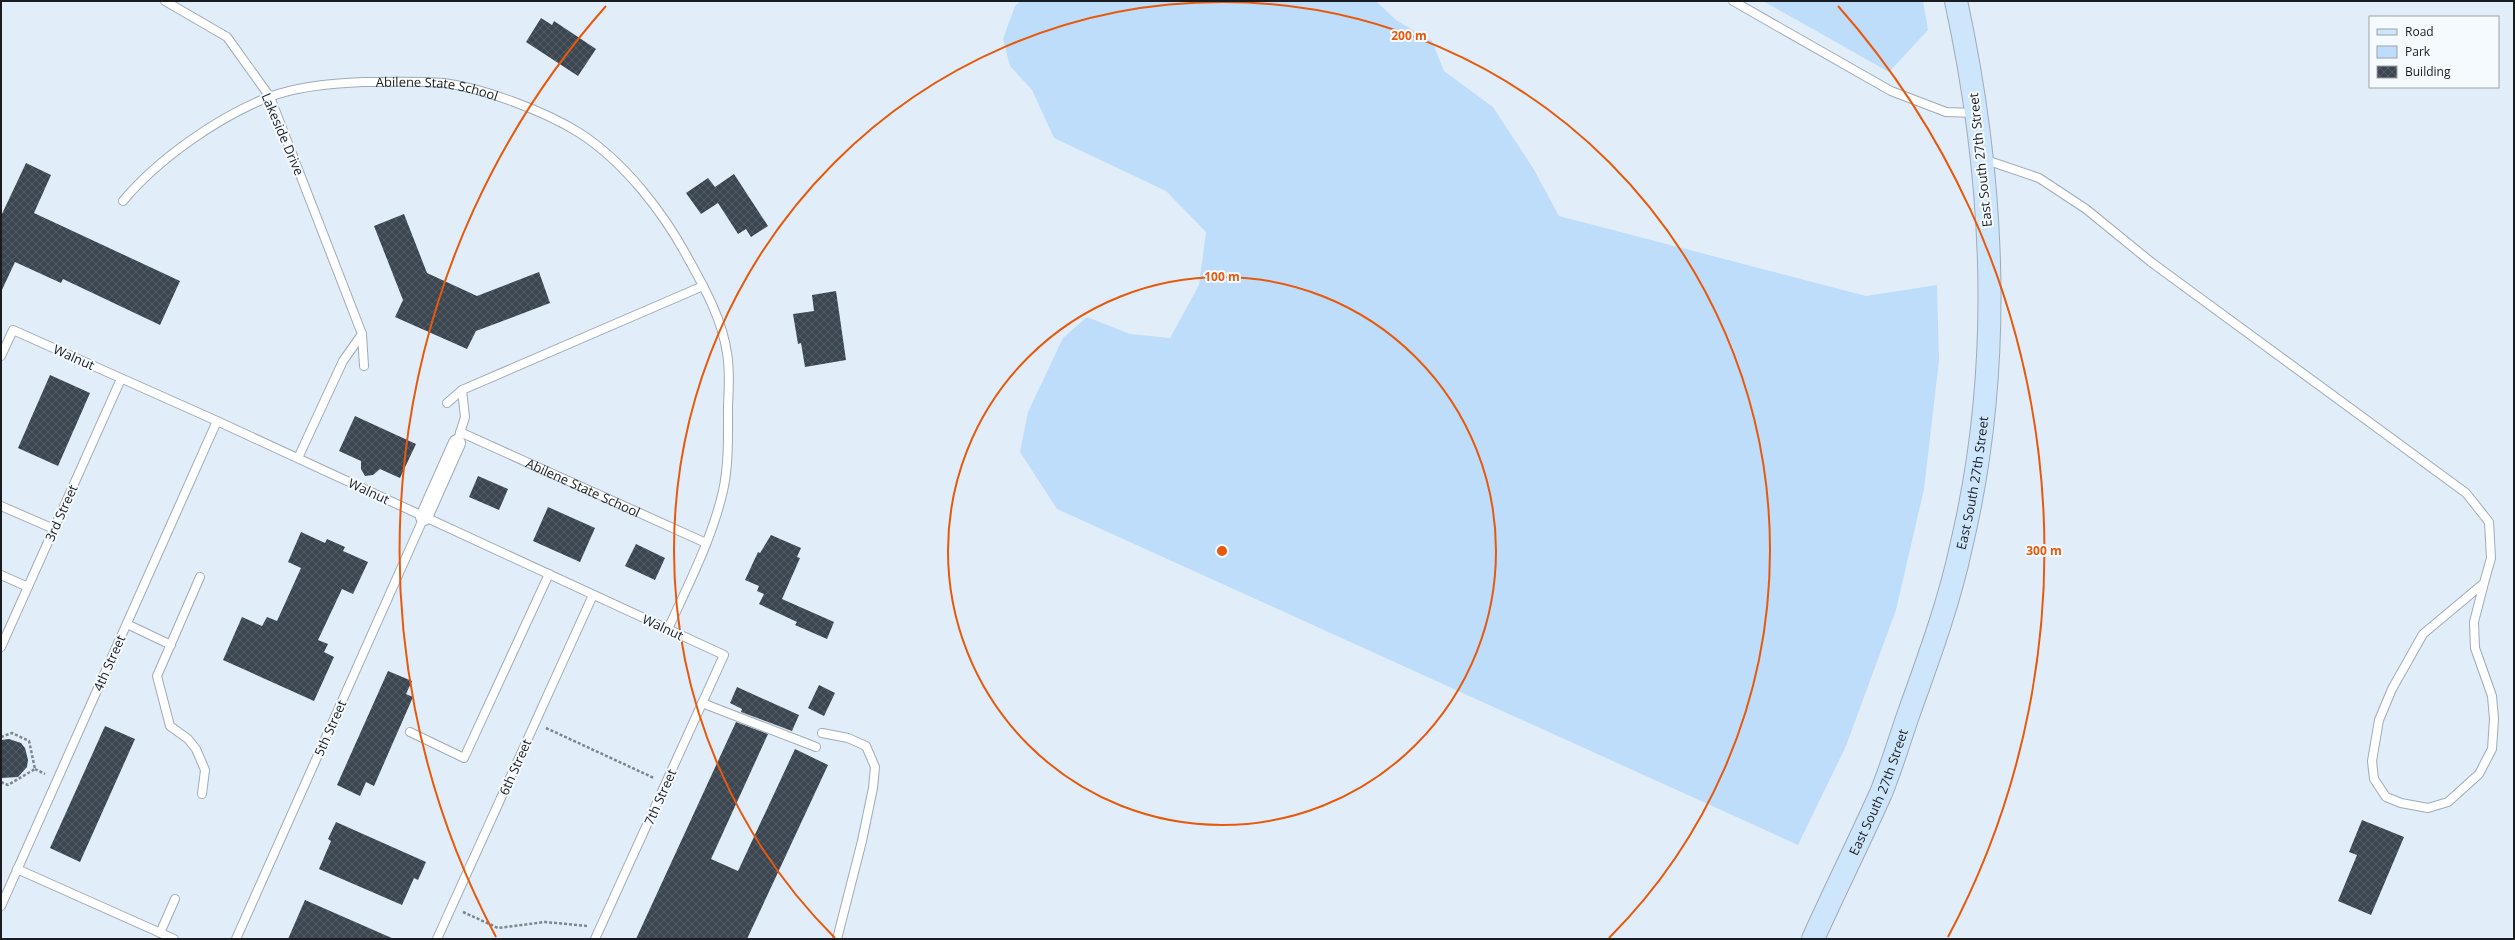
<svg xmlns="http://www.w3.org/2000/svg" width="2515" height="940" font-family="'Open Sans',sans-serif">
<defs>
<pattern id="building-cross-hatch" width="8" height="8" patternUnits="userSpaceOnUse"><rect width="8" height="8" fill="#3c4650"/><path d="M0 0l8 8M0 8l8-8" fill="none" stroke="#555d66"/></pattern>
</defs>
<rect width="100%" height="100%" fill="#e1eef9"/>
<g fill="#beddfa">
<polygon points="1021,1 1376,1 1396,20 1432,41 1444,71 1493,107 1533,168 1559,216 1866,296 1937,285 1939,361 1924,489 1896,610 1846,746 1798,845 1057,509 1020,452 1028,412 1063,338 1087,317 1130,334 1170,338 1199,285 1206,232 1166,191 1054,138 1032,90 1010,66 1003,39 1015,6"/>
<polygon points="1763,1 1923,1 1928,30 1889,72"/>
</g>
<g fill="url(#building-cross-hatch)">
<polygon points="541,18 552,25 554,21 596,49 578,76 526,42"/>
<polygon points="26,163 51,175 34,213 180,281 160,325 63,279 61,283 15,262 1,292 1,216"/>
<polygon points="734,174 768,226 751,237 746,229 738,234 718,203 701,214 686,193 708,178 715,187"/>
<polygon points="404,214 427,273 477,296 539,272 550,303 476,331 467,349 395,317 403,300 374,226"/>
<polygon points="836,291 846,360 805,367 801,343 798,344 793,314 814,311 812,295"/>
<polygon points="50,375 90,393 58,466 18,448"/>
<polygon points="355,416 416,444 400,478 380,469 373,475 365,476 361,469 361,461 339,451"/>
<polygon points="478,476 508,489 499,510 469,497"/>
<polygon points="548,507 595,528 580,562 533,541"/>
<polygon points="301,532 325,543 327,539 345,547 343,551 368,562 353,594 342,589 318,640 328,644 324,652 334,657 314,701 223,660 242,617 262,626 267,617 277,621 301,568 288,562"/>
<polygon points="771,535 801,548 797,557 800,558 782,599 834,622 827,639 795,625 797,622 759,604 764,594 757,591 759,586 745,580 758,552 760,553"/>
<polygon points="636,544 665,558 655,580 625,566"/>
<polygon points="388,671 412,681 406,694 413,697 374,786 366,782 360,796 337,785"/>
<polygon points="819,685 835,693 824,716 808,708"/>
<polygon points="737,687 799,715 792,731 741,712 742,709 730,703"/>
<polygon points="736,722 768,734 711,859 738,871 795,749 828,765 747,939 636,939"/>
<polygon points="105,726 135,739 80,862 50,848"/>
<polygon points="9,739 21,743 25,748 28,760 27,767 18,777 1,778 1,740"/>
<polygon points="2362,820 2404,837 2371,915 2338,901 2357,855 2349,852"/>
<polygon points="336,822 426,862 418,880 414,878 402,905 319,869 331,841 328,839"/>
<polygon points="305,900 394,939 288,939"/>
</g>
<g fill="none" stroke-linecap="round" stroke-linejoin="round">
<g stroke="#9fabb6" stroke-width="10">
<g id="lane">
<polyline points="165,1 227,37 270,97 362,334 343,361 298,458"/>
<polyline points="1733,1 1891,91 1946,112 1975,113"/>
<polyline points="1983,159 2039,178 2086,209 2151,262 2466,493 2489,522 2491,558 2484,583 2474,622 2475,648 2492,696 2494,719 2492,749 2479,774 2448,802 2428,808 2401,803 2386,797 2374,779 2372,761 2379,720 2392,689 2423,634 2484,583"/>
<path id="s1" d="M123,201C158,159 218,117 269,97C299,86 333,83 364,82C390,82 417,81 444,83C483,88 544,111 578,132C624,161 664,213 689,260C705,289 722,319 727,353C730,370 729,389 728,406C728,434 729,464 723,491C712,539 688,585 668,629"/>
<polyline points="362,334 364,366"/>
<polyline points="1,356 13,330 217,421 724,655 595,939"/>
<polyline points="447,403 462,390"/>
<path id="s2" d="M460,432L706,543"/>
<polyline points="457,443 465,417 462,390 703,286"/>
<polyline points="1,506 54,529"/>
<polyline points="1,575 28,587"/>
<polyline points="200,577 157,676 170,726 188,739 196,749 205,770 202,794"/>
<polyline points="127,624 171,645"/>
<polyline points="1,647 121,379"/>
<polyline points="702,703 816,747"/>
<polyline points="410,732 464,758 549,574"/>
<polyline points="822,733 848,738 866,746 875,767 873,788 862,841 837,939"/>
<polyline points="17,869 174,939"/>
<polyline points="1,906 217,421"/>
<polyline points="160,933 175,899"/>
<polyline points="236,939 424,517"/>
<polyline points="437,939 593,595"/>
</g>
</g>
<g stroke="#9fabb6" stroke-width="18">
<polyline id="street" points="424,517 457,443"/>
</g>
<g stroke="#9fabb6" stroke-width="24">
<g id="secondary">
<path id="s3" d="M1813,939C1835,890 1859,842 1881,793C1892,766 1900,738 1910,710C1929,657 1949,603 1961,547C2004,367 1995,181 1956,1"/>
</g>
</g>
<g stroke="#7d858d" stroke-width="2.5" stroke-dasharray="3 2" stroke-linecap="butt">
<polyline points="546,728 654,778"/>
<polyline points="1,737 12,733 29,741 35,769 8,785 1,782"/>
<polyline points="35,769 45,774"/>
<polyline points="463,912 498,928 545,922 588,926"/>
</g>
<use href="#lane" stroke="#fff" stroke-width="8"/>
<use href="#street" stroke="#fff" stroke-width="16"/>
<use href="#secondary" stroke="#cee6fb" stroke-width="22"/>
</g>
<g fill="none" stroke="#e8590c" stroke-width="2">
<circle cx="1222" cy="551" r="274"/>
<path d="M835 938A548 548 0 1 1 1609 938"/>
<path d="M496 937A822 822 0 0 1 606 6M1838 6A822 822 0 0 1 1948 937"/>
</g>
<g text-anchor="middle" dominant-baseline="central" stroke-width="4" stroke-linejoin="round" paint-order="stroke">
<g font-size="13" fill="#191d21" stroke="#f5faff">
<text stroke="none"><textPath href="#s1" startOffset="351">Abilene State School</textPath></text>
<text transform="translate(283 134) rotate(67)">Lakeside Drive</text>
<text transform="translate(1980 160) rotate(-96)">East South 27th Street</text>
<text transform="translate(74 357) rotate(24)">Walnut</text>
<text stroke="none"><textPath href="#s3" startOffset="485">East South 27th Street</textPath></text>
<text stroke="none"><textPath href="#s2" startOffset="135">Abilene State School</textPath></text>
<text transform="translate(369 491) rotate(25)">Walnut</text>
<text transform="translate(61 513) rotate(-66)">3rd Street</text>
<text transform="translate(663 627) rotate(25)">Walnut</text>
<text transform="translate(109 663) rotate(-66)">4th Street</text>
<text transform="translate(330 728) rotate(-66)">5th Street</text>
<text transform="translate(515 767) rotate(-66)">6th Street</text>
<text stroke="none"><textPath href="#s3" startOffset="161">East South 27th Street</textPath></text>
<text transform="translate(660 797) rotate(-66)">7th Street</text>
</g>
</g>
<circle cx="1222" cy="551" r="6" fill="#e8590c" stroke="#f5faff" stroke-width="2"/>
<g font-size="12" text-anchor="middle" font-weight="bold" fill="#e8590c" stroke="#f5faff" stroke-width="4" stroke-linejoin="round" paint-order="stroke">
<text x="1409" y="40">200 m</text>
<text x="1222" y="281">100 m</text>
<text x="2044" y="555">300 m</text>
</g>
<rect width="2515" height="940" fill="none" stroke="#191d21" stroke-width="4"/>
<rect x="2369" y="16" width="130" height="72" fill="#f5faff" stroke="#9da2a6"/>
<rect x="2377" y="29" width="20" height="6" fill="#cee6fb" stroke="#9da2a6"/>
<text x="2405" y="36" font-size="12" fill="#191d21">Road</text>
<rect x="2377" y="46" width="20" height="12" fill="#beddfa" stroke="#9da2a6"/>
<text x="2405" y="56" font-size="12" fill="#191d21">Park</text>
<rect x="2377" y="66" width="20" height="12" fill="url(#building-cross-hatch)" stroke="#9da2a6"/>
<text x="2405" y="76" font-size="12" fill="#191d21">Building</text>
</svg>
